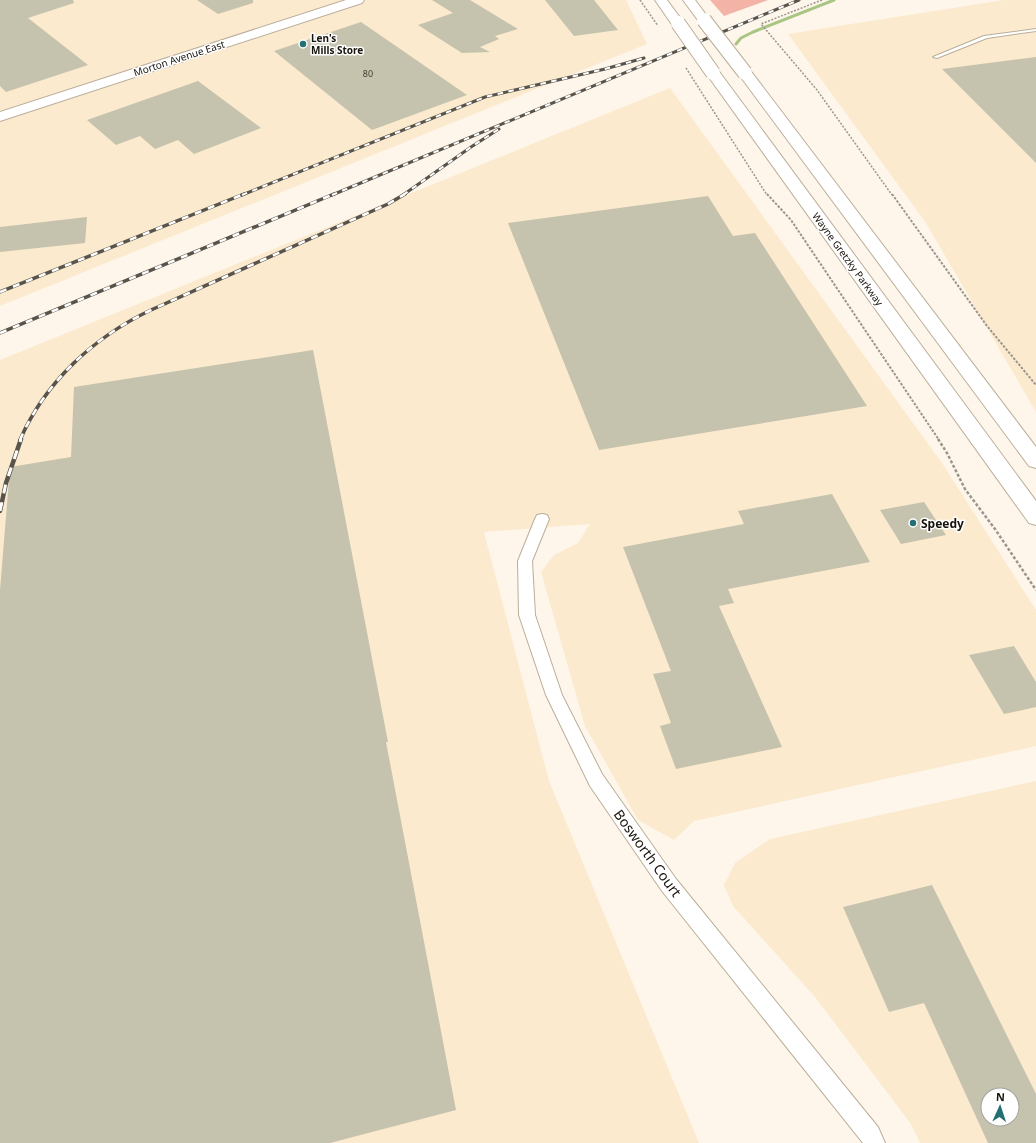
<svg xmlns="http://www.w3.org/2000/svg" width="1036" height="1143" font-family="'Noto Sans',sans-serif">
<rect width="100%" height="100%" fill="#fef6ea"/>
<g fill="#fbeace" fill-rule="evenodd">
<polygon points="0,0 626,0 647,44 0,306"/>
<polygon points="1004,0 1036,0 1036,412 926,223 788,34"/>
<polygon points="670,88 942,463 1036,610 1036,746 694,821 674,840 638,820 585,726 541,572 554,555 578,543 590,524 484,532 549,781 699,1143 0,1143 0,360"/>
<path d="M1036,781V1143H920L911,1124L815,997L733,906L724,885L735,863L770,839ZM988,1095H1012V1119H988Z"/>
</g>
<polygon fill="#f3b3a7" points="710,0 768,0 724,16"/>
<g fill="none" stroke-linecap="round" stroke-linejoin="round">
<polyline stroke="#a8c583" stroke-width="3" points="736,44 741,38 753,32 834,0"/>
</g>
<g fill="#c5c3ad" fill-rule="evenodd">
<polygon points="0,0 73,0 74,3 28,18 88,65 6,92 0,86"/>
<polygon points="197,0 253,0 253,3 218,14"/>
<polygon points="432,0 470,0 518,29 495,36 499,39 480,47 490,52 462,53 418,25 453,13"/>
<polygon points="545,0 594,0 618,30 574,36"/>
<polygon points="361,22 467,95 372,130 274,51"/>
<polygon points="1036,57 1036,163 942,69"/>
<polygon points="198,81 261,128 194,154 178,140 155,149 140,136 116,145 87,120"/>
<polygon points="708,196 733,236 755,233 867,406 599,450 508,223"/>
<polygon points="87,217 85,243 0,252 0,227"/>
<polygon points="313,350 388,742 386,742 456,1110 330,1143 0,1143 0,590 10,467 71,457 74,387"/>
<polygon points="832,494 870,562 728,589 734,603 719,606 782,747 676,769 660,726 671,723 653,674 671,671 623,547 744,524 738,511"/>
<polygon points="924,502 946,535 901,544 880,510"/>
<polygon points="1014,646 1036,682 1036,707 1004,714 969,655"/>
<path d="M932,885L1036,1094V1143H988L924,1003L889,1012L843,907ZM988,1095H1012V1119H988Z"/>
</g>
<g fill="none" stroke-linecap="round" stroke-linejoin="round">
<g stroke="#baae9a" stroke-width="2">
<polygon id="lane" points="1036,29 1036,31 987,38 937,58 933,57 984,36"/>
</g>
<g stroke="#baae9a" stroke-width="2">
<polygon id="street" points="542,514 547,515 549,519 532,561 535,615 562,695 602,774 676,879 878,1127 885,1143 863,1143 662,891 590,786 546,695 519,615 518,561 535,519 537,515"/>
</g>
<g stroke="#baae9a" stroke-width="2">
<g id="secondary">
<polygon points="346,0 364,0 362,3 0,121 0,112"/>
<polygon points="655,0 667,0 684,23 683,26 673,26"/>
<polygon points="683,0 695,0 710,20 708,23 700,23"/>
<polygon points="713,69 718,70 1036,501 1036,525 1029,523 708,76 706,73 708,70"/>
<polygon points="745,69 750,70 1036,447 1036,468 1029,466 740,76 738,73 740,70"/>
</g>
</g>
<g stroke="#9b958b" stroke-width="1.5" stroke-dasharray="2 1.5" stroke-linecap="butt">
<polyline points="640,0 658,26"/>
<polyline points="822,0 761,24 817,90 892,195"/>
<polyline points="686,68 767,195"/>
</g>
<g stroke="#9b958b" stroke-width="2" stroke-dasharray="2.5 1.5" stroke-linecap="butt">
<polyline points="767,194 791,220 939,440"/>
<polyline points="892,194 987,326 1036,385"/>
</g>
<polyline stroke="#9b958b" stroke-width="2.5" stroke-dasharray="3 2" stroke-linecap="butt" points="938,439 947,453 965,489 995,529 1036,590"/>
<use href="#lane" fill="#fff" fill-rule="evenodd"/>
<use href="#street" fill="#fff" fill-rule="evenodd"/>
<use href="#secondary" fill="#fff" fill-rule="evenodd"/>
<g stroke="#59544b" stroke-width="3">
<g id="rail-far2">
<polyline points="242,195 485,97 605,69 644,58"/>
<polyline points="332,195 799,0"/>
<polyline points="403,195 471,147 499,129"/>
</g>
</g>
<g stroke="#59544b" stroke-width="3.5">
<g id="rail-far1">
<polyline points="0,292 244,194"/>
<polyline points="0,333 334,194"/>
<path d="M20,440C45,382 94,337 151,310L388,204L405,194"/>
</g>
</g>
<g stroke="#59544b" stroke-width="4.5">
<polyline id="rail" points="0,511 6,483 21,439"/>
</g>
<use href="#rail-far2" stroke="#fff" stroke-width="2" stroke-dasharray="5.5" stroke-linecap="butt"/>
<use href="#rail-far1" stroke="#fff" stroke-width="2.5" stroke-dasharray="7" stroke-linecap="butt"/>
<use href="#rail" stroke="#fff" stroke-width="3" stroke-dasharray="9" stroke-linecap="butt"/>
<g stroke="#baae9a" stroke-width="16" stroke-linecap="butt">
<g id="secondary-bridge">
<polyline points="704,20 745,73"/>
<polyline points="678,23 713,73"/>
</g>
</g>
<use href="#secondary-bridge" stroke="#fff" stroke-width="14"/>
</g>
<g fill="#257074" stroke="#fff" stroke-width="1.5">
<circle cx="303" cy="44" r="4"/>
<circle cx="913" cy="523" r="4"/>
</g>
<g text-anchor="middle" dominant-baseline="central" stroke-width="3" stroke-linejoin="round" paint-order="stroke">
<g font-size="9" fill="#433f34">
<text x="368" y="73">80</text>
</g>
<g font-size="10" font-weight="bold" fill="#18130c" stroke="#fff" text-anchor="start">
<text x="311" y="38">Len's<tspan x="311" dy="12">Mills Store</tspan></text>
</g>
<g font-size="10" fill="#18130c" stroke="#fff">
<text transform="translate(179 58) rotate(-18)">Morton Avenue East</text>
<text transform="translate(848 259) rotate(54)">Wayne Gretzky Parkway</text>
</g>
<g font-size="12" font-weight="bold" fill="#18130c" stroke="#fff" text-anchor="start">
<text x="921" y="523">Speedy</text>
</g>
<g font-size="14" fill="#18130c" stroke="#fff">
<text transform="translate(648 853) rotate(54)">Bosworth Court</text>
</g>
</g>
<g transform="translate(1000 1107) rotate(3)"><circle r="19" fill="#ffffff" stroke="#a3a19e"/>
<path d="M0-3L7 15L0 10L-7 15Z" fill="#257074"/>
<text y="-6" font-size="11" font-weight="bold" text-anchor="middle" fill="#18130c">N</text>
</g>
</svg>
